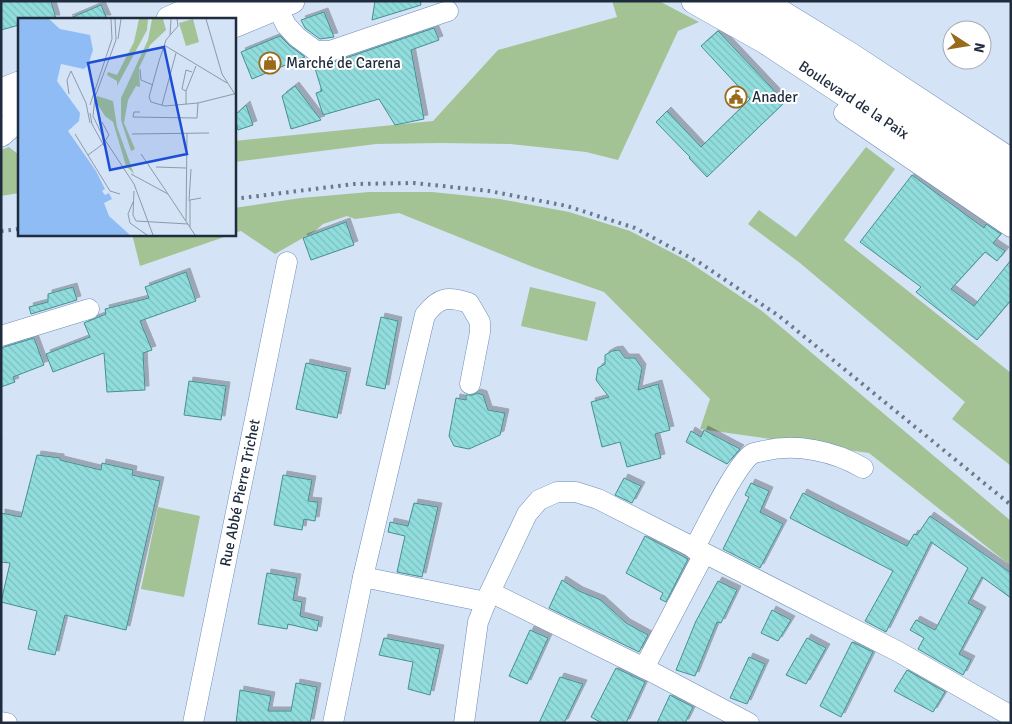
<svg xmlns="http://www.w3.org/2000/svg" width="1012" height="724" font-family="Signika,sans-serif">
<defs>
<pattern id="building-back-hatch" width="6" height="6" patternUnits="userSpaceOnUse" patternTransform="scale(1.25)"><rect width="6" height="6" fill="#91dddd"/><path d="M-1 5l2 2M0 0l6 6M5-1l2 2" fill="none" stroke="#7dbebf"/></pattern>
<filter id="shadow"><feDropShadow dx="4" dy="-4" stdDeviation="0" flood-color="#0004"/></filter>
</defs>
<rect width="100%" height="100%" fill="#d5e3f6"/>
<g fill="#a3c394">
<polygon points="612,1 659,1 699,22 678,31 618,160 586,152 510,144 441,143 376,144 234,162 234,141 433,121 498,50 617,17"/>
<polygon points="9,147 19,155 19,193 1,196 1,150"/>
<polygon points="866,147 895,169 844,240 1011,373 1011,466 952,419 965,402 800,263 748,224 759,210 796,237"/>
<polygon points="369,192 432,192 500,199 569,212 630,231 686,260 762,311 1011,521 1011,566 869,453 700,429 710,399 604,292 533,267 399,213 355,219 347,216 323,224 315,231 275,254 241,231 234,233 234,208 301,198"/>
<polygon points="132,234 233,234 140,266"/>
<polygon points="530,287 596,302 587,341 521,326"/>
<polygon points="158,507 200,516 184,597 141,589"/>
</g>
<g fill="url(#building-back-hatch)" stroke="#449091" filter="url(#shadow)">
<polygon points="1,1 51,1 56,19 19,19 19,25 1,30"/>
<polygon points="375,1 420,1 421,5 372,20"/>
<polygon points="101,5 107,19 68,19"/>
<polygon points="324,12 334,37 320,39 305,28 301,20"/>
<polygon points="434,28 439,40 411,50 424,119 395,125 379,99 323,115 316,93 322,91 314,65 308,67 306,58 315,63 334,62"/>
<polygon points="718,31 785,102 707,177 689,158 690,157 656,122 667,111 701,147 750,99 701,46"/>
<polygon points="280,36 290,46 305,57 252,79 241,52"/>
<polygon points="295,86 305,99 321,120 291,129 282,96"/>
<polygon points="246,105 253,125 238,130 234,116"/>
<polygon points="912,175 984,228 986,224 1001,234 993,243 1005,251 997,261 985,252 951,289 974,306 1011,260 1011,300 977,340 916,292 921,287 860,242"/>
<polygon points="346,222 354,245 311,260 303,238"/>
<polygon points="186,272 196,301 140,321 152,350 143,353 145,390 107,392 104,353 53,372 46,354 90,337 84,323 106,314 105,309 149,298 145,287"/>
<polygon points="73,287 77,300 31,314 29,307 48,302 48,294"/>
<polygon points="381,317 398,321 385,389 366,385"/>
<polygon points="34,338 44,365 13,377 15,382 1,387 1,348"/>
<polygon points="619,350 625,358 635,358 642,368 638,390 658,384 670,430 655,434 661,458 627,467 620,442 602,447 591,402 609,397 596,380 598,368 605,364 605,355 612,351"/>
<polygon points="306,363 347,372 337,418 296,409"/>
<polygon points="189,381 226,386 221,420 184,415"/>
<polygon points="477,393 483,395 488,410 505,413 500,435 469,449 454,446 449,436 456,398 466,400 466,395 473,395"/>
<polygon points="704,430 740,449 727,464 686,442 691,431 701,437"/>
<polygon points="37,455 60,458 60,460 101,470 102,463 133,470 132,475 160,481 126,630 65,615 55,655 28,649 37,611 1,602 10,563 1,562 1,513 21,517"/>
<polygon points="283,475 312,480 308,501 318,502 315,521 304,519 302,530 274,525"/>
<polygon points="624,478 641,486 632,503 615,495"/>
<polygon points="751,483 769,491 760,512 783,524 760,568 723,549 749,497 745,495"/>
<polygon points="803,493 907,546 914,534 917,535 930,516 1011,573 1011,598 982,577 968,603 982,611 959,654 971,660 963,675 918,649 924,638 910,630 916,620 935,630 968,568 931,542 886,632 865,621 893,571 790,518"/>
<polygon points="414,503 438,507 422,577 397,572 405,536 388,532 390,522 408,526"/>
<polygon points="645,536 688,559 666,602 660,599 663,593 626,573"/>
<polygon points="267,573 297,578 293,600 302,602 300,616 319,621 317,631 288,624 287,629 258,624"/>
<polygon points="562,580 579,591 601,600 626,623 648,635 639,652 549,608"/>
<polygon points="718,581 737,590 721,623 717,622 695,676 676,670 696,621"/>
<polygon points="772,610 791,620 778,641 761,633"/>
<polygon points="530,630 548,638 527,684 509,676"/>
<polygon points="384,638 440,649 430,695 408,689 413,662 379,655"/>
<polygon points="807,638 826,648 806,684 786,675"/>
<polygon points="852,642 873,652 841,717 820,706"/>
<polygon points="749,657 765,664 747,704 730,698"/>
<polygon points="616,668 645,682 626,723 602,723 591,717"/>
<polygon points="907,670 945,692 933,712 894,691"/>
<polygon points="560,677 583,684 564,723 539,723"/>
<polygon points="296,683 317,687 310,723 236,723 240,690 271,696 268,711 291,711"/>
<polygon points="670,695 693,707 685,723 657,723"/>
</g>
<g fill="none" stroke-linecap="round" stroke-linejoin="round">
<g stroke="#6c8cb7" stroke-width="21">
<g id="minor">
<polyline points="731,1 750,11 1011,179"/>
<polyline points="277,7 286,25 297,37 316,51 330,51 448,11"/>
<polyline points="206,19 247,1"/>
<polyline points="1,106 19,99"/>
<polyline points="844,113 1011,227"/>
<polyline points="1,336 89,309"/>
<path d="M694,549C705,529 736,464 752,454C755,452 760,452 763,451C796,443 834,451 863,468"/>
<polyline points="363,577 486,602"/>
<polyline points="490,592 650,671 749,723"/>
<polyline points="644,668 704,554"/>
<polyline points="1,722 7,723"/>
<path id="s1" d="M193,723L287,262"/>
<path d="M333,723L363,577L425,315C439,297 447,296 469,303L480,322V332L470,384"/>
<polyline points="464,723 478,622 490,592 527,514 539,500 557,492 576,492 598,499 897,651 1011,716"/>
</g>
</g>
<g stroke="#6c8cb7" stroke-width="26">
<g id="major">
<path id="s2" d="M694,1L765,41L1011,204"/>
<polyline points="762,1 850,55 1011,161"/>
<polyline points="169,19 209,1"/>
<polyline points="234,25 292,1"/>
<polyline points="1,91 19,84"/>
<polyline points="1,134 19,118"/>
</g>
</g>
<polyline stroke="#929fb2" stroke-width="2.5" stroke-dasharray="2.5 2.5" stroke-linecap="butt" points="1,438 1,442"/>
<use href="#minor" stroke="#fff" stroke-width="20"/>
<use href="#major" stroke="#fff" stroke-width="25"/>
<g stroke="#6c798c" stroke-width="4" stroke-dasharray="2.5 5" stroke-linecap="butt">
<polyline points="234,199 354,184 414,183 489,191 567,206 635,228 700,263 779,316 1011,505"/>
<polyline points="1,231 19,229"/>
</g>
</g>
<defs>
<g id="shop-ring" transform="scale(1.125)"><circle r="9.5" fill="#fff" stroke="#986a1a" stroke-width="1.5"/><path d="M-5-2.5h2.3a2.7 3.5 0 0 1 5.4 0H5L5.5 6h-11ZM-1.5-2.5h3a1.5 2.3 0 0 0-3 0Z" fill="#986a1a"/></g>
<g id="civic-ring" transform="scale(1.125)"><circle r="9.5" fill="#fff" stroke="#986a1a" stroke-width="1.5"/><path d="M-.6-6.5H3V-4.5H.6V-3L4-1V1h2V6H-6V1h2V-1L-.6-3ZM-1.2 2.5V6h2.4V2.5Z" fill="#986a1a"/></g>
</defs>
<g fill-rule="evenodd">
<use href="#shop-ring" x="270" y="63"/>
<use href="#civic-ring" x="736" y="97"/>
</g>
<g text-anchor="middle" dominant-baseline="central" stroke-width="4" stroke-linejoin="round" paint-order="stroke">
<g font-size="15" fill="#1f2c3e" stroke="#fff" text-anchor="start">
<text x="286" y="63">Marché de Carena</text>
<text x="752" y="97">Anader</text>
</g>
<g font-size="15" fill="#1f2c3e" stroke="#fff">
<text stroke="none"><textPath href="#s2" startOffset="188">Boulevard de la Paix</textPath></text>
<text stroke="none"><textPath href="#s1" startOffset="235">Rue Abbé Pierre Trichet</textPath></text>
</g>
</g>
<g transform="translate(18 18)">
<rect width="218" height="218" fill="#d5e3f6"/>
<path d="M121,1H130L129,12L99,68V63L89,57L90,54L99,57L116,24ZM134,1H145L148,12L132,27L121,50L122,69L118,68L110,82L106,105L117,131L113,133L103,102V80L130,22ZM175,1L181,24L168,28L161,5ZM79,78L95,83L99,109L116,156L108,148L95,104L87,98L80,87L77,89Z" fill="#a3c394"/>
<path d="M0,1H31L42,11L72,17L75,32L70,47L66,51L43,46L39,63L62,95L61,103L50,113L78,153L87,171L84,173L87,177L91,175L94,181L86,185L91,198L112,217H0Z" fill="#90bcf6"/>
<path fill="none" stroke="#8c9aac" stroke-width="1" d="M97,1L98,22L77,79L75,98L85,119L116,166L135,217M159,1L160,8L148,22L141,43L131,79L133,84L147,88L180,85L216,76M188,1L204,56L218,78M152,17L153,1M100,21L103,1M146,27L209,65M122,51L123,62L135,67M168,73L164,71L168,52L174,54M51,76L49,62L53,53L68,85L72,105M168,86V73L178,48M72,87L94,21L93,1M144,87L158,35M122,94H116L115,99L179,100L180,85M72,95L74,106L86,128M84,104L91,117L87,123M57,116L92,173L102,176M114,116L191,115M123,136L150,176M70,137L85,126M138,149L168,150M113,156L150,176L177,217M116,173L115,197L118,203L170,206M171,183L173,151M115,184L110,196L112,205L129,217M168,203L169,115M172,209V182L183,180"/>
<path fill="#1d4ed8" fill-opacity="0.15" stroke="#1d4ed8" stroke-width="2.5" d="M146,29L169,136L92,152L70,45Z"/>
<rect width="218" height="218" fill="none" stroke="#1f2c3e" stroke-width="2.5"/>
</g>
<rect width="1012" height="724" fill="none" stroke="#1f2c3e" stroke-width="5"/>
<g transform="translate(967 45) rotate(102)"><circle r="24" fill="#ffffff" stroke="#a5abb2"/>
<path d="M0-4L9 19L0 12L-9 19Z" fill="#986a1a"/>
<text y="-8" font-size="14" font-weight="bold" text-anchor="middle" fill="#1f2c3e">N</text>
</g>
</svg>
